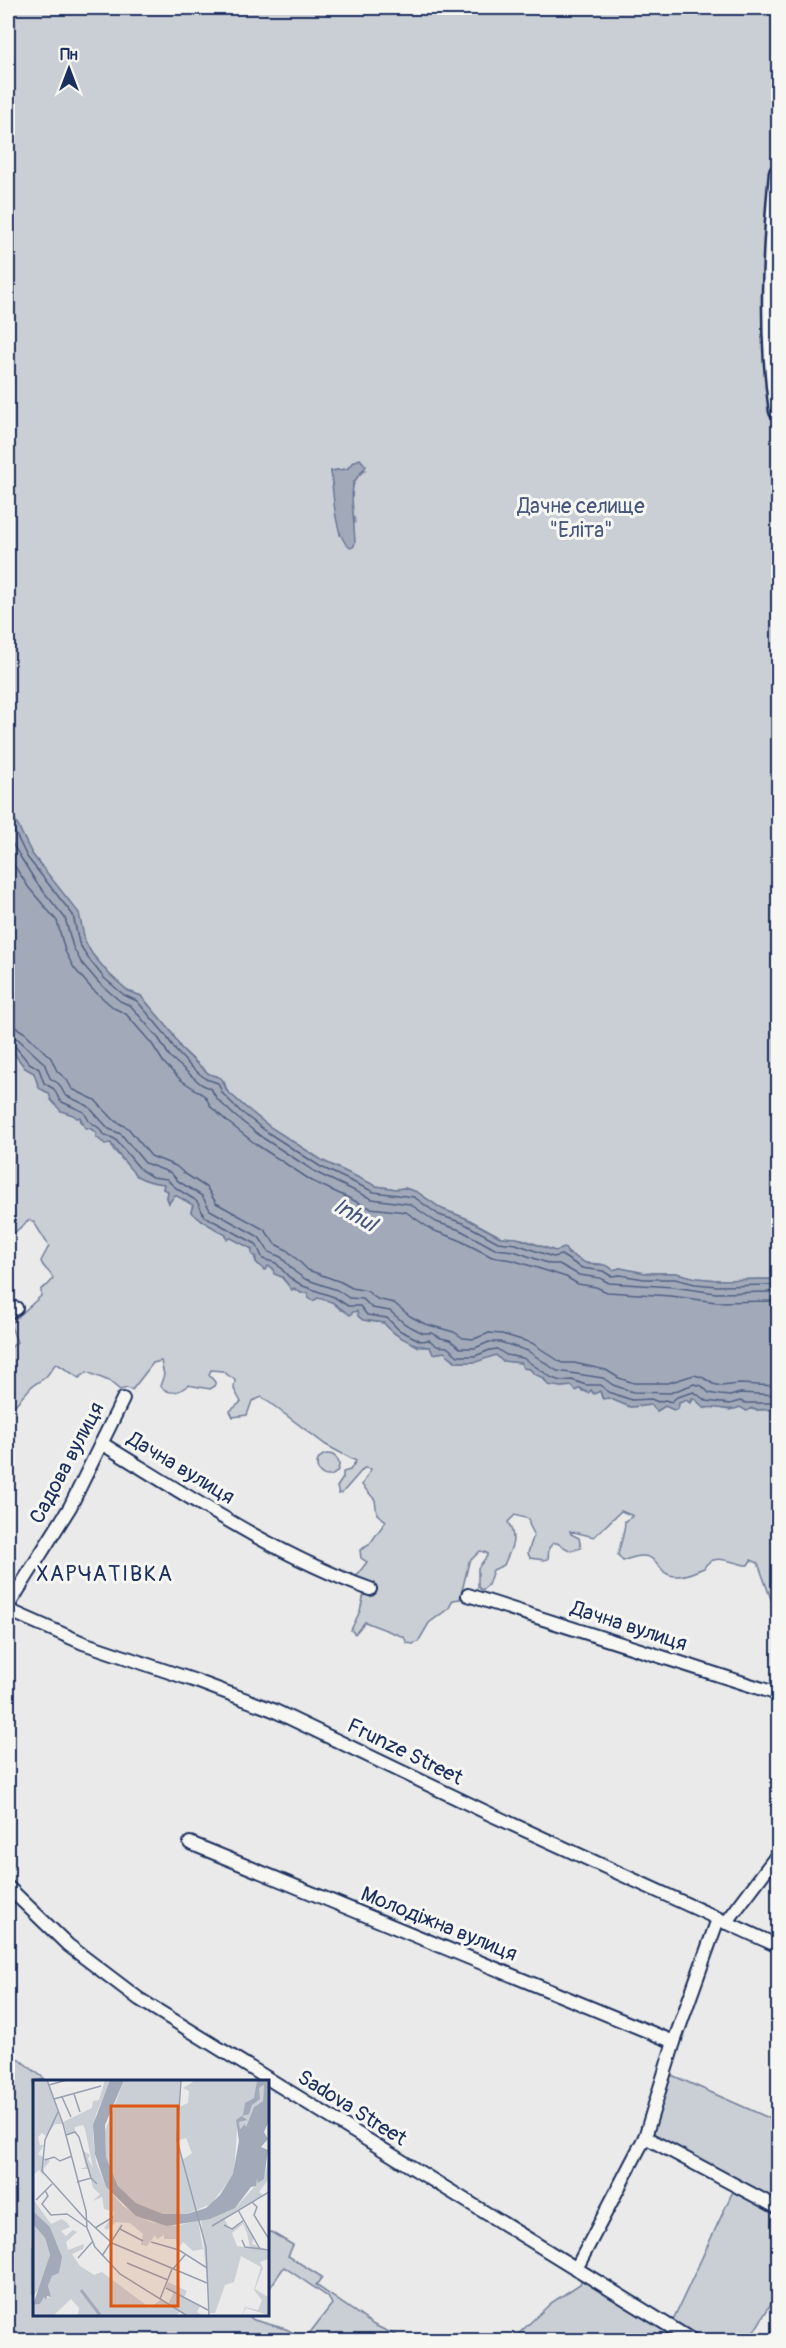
<svg xmlns="http://www.w3.org/2000/svg" width="786" height="2348" font-family="Pangolin,sans-serif">
<rect width="100%" height="100%" fill="#e9eae9"/>
<filter id="ink" filterUnits="userSpaceOnUse"><feTurbulence type="fractalNoise" baseFrequency=".0167" numOctaves="2"/><feDisplacementMap in="SourceGraphic" scale="12" xChannelSelector="R" yChannelSelector="G"/><feConvolveMatrix kernelMatrix="1 2 1 2 8 2 1 2 1" color-interpolation-filters="sRGB"/></filter>
<g filter="url(#ink)">
<g fill="#caced5" stroke="#727e9a" stroke-width="1.5" fill-rule="evenodd">
<path d="M8,8H778V118L770,198L774,418L778,443V1279L717,1280L696,1278L676,1273H645L620,1268L613,1270L601,1264L585,1263L567,1252L555,1251L522,1239L501,1237L466,1218L442,1209L417,1192L405,1188L396,1189L376,1186L323,1161L270,1127L244,1106L227,1091L224,1081L217,1076L209,1074L180,1047L170,1030L141,996L128,991L109,974L92,954L85,941L78,913L32,854L8,806ZM353,462L365,470C348,481 350,504 355,522L340,535L331,471L347,469Z"/>
<path d="M8,1045L25,1068L34,1073L39,1087C42,1090 48,1092 51,1096C59,1106 59,1112 73,1114L77,1118L80,1117L81,1123L96,1132L97,1137L104,1143H111L113,1149L137,1176L164,1184L163,1189L168,1191L167,1198L169,1203L174,1195L179,1196L193,1205L191,1212L202,1221L226,1235V1238L231,1237L251,1248L256,1262L264,1270L268,1266L273,1268L290,1287L301,1293L306,1292L332,1302L341,1310L358,1311L359,1317L363,1320L384,1323L395,1334L419,1347H430L433,1354L445,1352L456,1362H473L496,1355L506,1361L521,1363L523,1368L530,1369C536,1375 543,1377 548,1384L561,1387L572,1386L577,1389H581L582,1391L589,1392L591,1390L593,1393L600,1391L602,1398H609L630,1407L651,1405L657,1411L665,1406L674,1410L678,1409L679,1403L686,1400L690,1403L695,1398L704,1408L713,1407L730,1410L740,1407L756,1410L778,1409V1638L772,1602L758,1563L751,1560L748,1565H745C731,1562 712,1552 704,1568C696,1571 685,1577 676,1576C653,1576 663,1544 623,1561L618,1555C620,1543 625,1534 625,1521L633,1516L621,1511L594,1537L570,1531L571,1534L579,1538L581,1548L571,1551L557,1543H553L549,1548L548,1559L544,1560L530,1558L528,1553L534,1534L529,1524V1519L515,1515L508,1522C518,1540 511,1548 504,1565L493,1570L488,1585L482,1590L478,1587V1568L487,1556V1553L480,1551L469,1562L460,1599L453,1600L449,1608L429,1623L418,1642L413,1644L407,1643L404,1637L365,1622L355,1634L351,1630L360,1611L364,1594L348,1587L367,1562L361,1558L360,1550L369,1545L386,1521L377,1514L375,1500L362,1485L371,1469L364,1468L342,1493L339,1494L337,1487L343,1478V1472L350,1470L356,1461L326,1445L262,1397L252,1401L247,1415L233,1417L230,1411L241,1402L234,1389L235,1380L222,1371L211,1370L209,1375L215,1382V1386L210,1389L188,1385C179,1393 170,1396 160,1386L164,1375L161,1361L153,1363L132,1390L127,1388L120,1390L109,1381L87,1372L79,1378L56,1363L46,1377L32,1386L14,1406L8,1408V1350L17,1342L10,1324L41,1296V1289L48,1285L53,1279C51,1271 43,1269 41,1261L49,1246L33,1221L29,1220L15,1232L8,1235Z"/>
<circle cx="328" cy="1465" r="11"/>
<polygon points="8,2051 45,2079 34,2081 34,2314 252,2314 250,2317 254,2320 286,2329 305,2339 332,2304 328,2297 284,2267 267,2292 267,2233 271,2232 293,2245 288,2256 322,2277 316,2285 374,2325 406,2340 8,2340"/>
<polygon points="667,2073 778,2122 778,2206 647,2136"/>
<polygon points="734,2189 778,2212 778,2292 749,2340 701,2340 672,2322"/>
<polygon points="582,2278 677,2337 675,2340 512,2340 551,2303 580,2284"/>
</g>
<g fill="#a2aaba" stroke="#6c7995" stroke-width="1.5">
<path d="M360,459L366,466L353,483L352,498L355,542L354,546L351,548C334,540 333,489 331,471L347,469L353,462Z"/>
<path d="M8,806L32,854L79,913L85,941L92,954L109,974L128,991L141,996L170,1030L180,1047L195,1062L209,1074L221,1078L227,1091L244,1106L270,1127L323,1161L376,1186L396,1189L404,1188L417,1192L442,1209L465,1218L500,1237L517,1238L555,1251L565,1248L568,1254C576,1256 579,1260 586,1263C596,1267 605,1261 613,1270L620,1268L645,1273H676L696,1278L717,1280L778,1279V1409L756,1410L751,1408L747,1411L740,1407C728,1413 716,1405 704,1408L694,1398H692L691,1403L686,1400L679,1403L678,1409L674,1410L665,1406L657,1411L651,1405L630,1407L609,1398L603,1399L600,1391L594,1394L591,1390L588,1393L580,1388L576,1391L572,1386L561,1387L548,1385L544,1378L534,1374L530,1369L523,1368L521,1363L502,1361L496,1355L476,1362H457L444,1352L433,1354L430,1347C413,1346 393,1335 384,1323L363,1320L358,1316L357,1311L353,1312L350,1315L332,1302L318,1298L313,1301L309,1299L308,1293H301L294,1288L292,1290L282,1277L274,1274L273,1268L268,1266L265,1270L256,1262V1256L252,1255V1249L231,1238L227,1239L226,1235L202,1221L191,1212L193,1205L175,1195L169,1203L167,1198L168,1191L163,1189L164,1184C155,1183 145,1181 137,1176C133,1173 113,1147 111,1143L105,1144L96,1137V1132L89,1128H85L80,1117L77,1118L73,1115L61,1111L51,1100L49,1093L39,1088L34,1073L25,1068L8,1045Z"/>
</g>
<g fill="none" stroke-linecap="round" stroke-linejoin="round">
<g stroke="#516083" stroke-width="1.5">
<polyline points="8,818 27,857 73,915 79,943 88,958 104,978 124,995 137,1001 165,1034 176,1051 190,1066 206,1079 218,1083 223,1094 240,1111 267,1132 321,1167 374,1192 414,1197 439,1215 463,1223 498,1242 516,1244 553,1257 561,1255 582,1268 603,1271 611,1276 620,1275 644,1279 675,1279 695,1284 717,1286 778,1285"/>
<polyline points="8,837 36,882 65,918 73,947 81,962 99,983 120,1001 131,1006 159,1039 170,1057 201,1084 211,1089 217,1099 235,1116 263,1138 317,1173 372,1199 410,1204 436,1222 460,1230 495,1249 514,1251 550,1264 559,1264 579,1275 600,1278 609,1283 673,1287 716,1293 778,1292"/>
<polyline points="8,856 29,888 57,921 65,951 74,968 92,989 114,1008 126,1014 152,1044 164,1063 181,1080 205,1096 211,1107 229,1123 257,1145 312,1181 370,1208 406,1212 432,1230 457,1239 492,1257 512,1260 566,1277 578,1284 596,1287 607,1292 671,1296 716,1302 778,1301"/>
<polyline points="8,1027 17,1028 25,1033 51,1058 57,1071 67,1080 72,1089 95,1100 115,1121 128,1128 151,1156 176,1166 184,1173 207,1188 216,1203 265,1230 275,1244 287,1250 308,1270 341,1282 352,1288 367,1291 377,1299 394,1303 410,1316 425,1324 454,1332 463,1338 474,1339 489,1333 502,1334 532,1343 562,1363 574,1363 606,1370 619,1378 634,1383 668,1383 694,1375 702,1377 713,1384 721,1386 740,1384 778,1386"/>
<polyline points="8,1036 18,1039 44,1063 50,1078 59,1084 65,1095 88,1106 109,1129 121,1134 145,1163 171,1173 178,1181 202,1196 210,1210 259,1237 269,1252 281,1257 295,1272 305,1279 337,1290 349,1298 363,1299 372,1308 390,1311 405,1324 423,1333 432,1333 441,1338 450,1340 460,1348 475,1348 489,1342 500,1342 528,1351 557,1371 603,1378 613,1385 633,1392 670,1393 694,1384 702,1386 709,1393 720,1395 730,1396 740,1393 778,1395"/>
<path d="M8,1043L14,1045L28,1062L39,1069L44,1083L54,1089L60,1101L84,1112L89,1121L99,1128L103,1134L115,1139L141,1170L152,1177L167,1179C174,1189 185,1193 195,1200C201,1204 200,1212 206,1217L256,1244L263,1259L276,1263L289,1277L303,1286L334,1297L348,1306H360L367,1315L387,1318L399,1330L421,1341L429,1340L437,1346L447,1347L458,1356H475L490,1350L497,1349L506,1355L523,1358L552,1378L561,1381L572,1380L586,1385H601L608,1392L632,1400L651,1399L658,1402L665,1400L671,1402L677,1397L694,1392L706,1401L730,1404L740,1401L746,1403H778"/>
</g>
<g stroke="#1b2f5e" stroke-width="16">
<g id="minor">
<polyline points="8,1313 16,1308"/>
<path d="M101,1443C188,1496 274,1554 370,1589"/>
<polyline points="468,1595 778,1694"/>
<polyline points="8,1606 70,1507 123,1399"/>
<polyline points="8,1610 83,1643 196,1681 273,1710 492,1815 778,1946"/>
<polyline points="190,1843 674,2042"/>
<polyline points="8,1887 68,1945 139,1999 692,2340"/>
<polyline points="726,1923 778,1854"/>
<polyline points="645,2137 778,2208"/>
<polyline points="576,2269 645,2137 674,2042 718,1919"/>
</g>
</g>
<g stroke="#1b2f5e" stroke-width="21">
<path id="highway" d="M778,173C771,251 767,332 778,411"/>
</g>
<use href="#minor" stroke="#f6f6f2" stroke-width="12"/>
<use href="#highway" stroke="#f6f6f2" stroke-width="16"/>
</g>
</g>
<g text-anchor="middle" dominant-baseline="central" stroke-width="6" stroke-linejoin="round" paint-order="stroke">
<g font-size="21" fill="#47577c" stroke="#f6f6f2">
<text x="581" y="506">Дачне селище<tspan x="581" dy="24">"Еліта"</tspan></text>
</g>
<g font-size="21" fill="#1b2f5e" stroke="#f6f6f2">
<text transform="translate(67 1463) rotate(-62)">Садова вулиця</text>
<text transform="translate(181 1468) rotate(31)">Дачна вулиця</text>
<text transform="translate(629 1626) rotate(18)">Дачна вулиця</text>
<text transform="translate(405 1752) rotate(26)">Frunze Street</text>
<text transform="translate(439 1924) rotate(22)">Молодіжна вулиця</text>
<text transform="translate(352 2108) rotate(32)">Sadova Street</text>
</g>
<g font-size="22" font-style="italic" fill="#44547a" stroke="#f6f6f2">
<text transform="translate(355 1215) rotate(30)">Inhul</text>
</g>
<g font-size="22" letter-spacing="1.5" fill="#1b2f5e" stroke="#f6f6f2">
<text x="105" y="1574">ХАРЧАТІВКА</text>
</g>
</g>
<g transform="translate(33 2080)">
<rect width="236" height="236" fill="#e9eae9"/>
<path d="M0,0H14L29,44H22L13,56L9,53L5,57L7,65H11L5,74L17,81L11,88V96L6,90L0,95ZM72,0L77,2L63,34L60,55L63,82L73,107L90,126L117,142L144,146L165,140L171,175L170,169L160,171L150,162L145,169L143,159H131V155L124,159L122,155L114,166L108,165L110,154L97,143L83,142L74,150L71,148L82,132L75,134L78,131L71,129L69,117L60,121L67,114L60,108L55,89H47L53,87L49,70L57,75L55,79L60,88L52,49L50,45L42,47V52L34,54L30,42L59,28L60,21L66,20ZM91,0H147L146,27L155,23L156,11L150,8L163,0H224L222,15L226,19V8L231,5L230,21L221,27L213,47L204,49L201,94L178,124L154,134H130L103,123L86,107L73,77L72,51ZM153,58L159,73L149,80L144,61ZM235,82V100L226,112L230,115L191,138L197,150L210,142L221,157L219,164L235,170V179L227,182L230,188L222,209L235,217V235L213,228L209,235L212,227L225,230L229,220L221,210L228,187L208,176L201,202L192,205L182,233H177L168,139L204,126L223,105L222,101L231,98ZM210,144L214,153L217,168L204,166L199,153ZM0,119L18,144L29,139L34,143L37,147L28,151L33,156L40,150L44,152L33,162L35,170L51,164L50,169L39,174L47,186L61,195L69,192L117,228L127,220L135,224L141,212L133,207L135,202L154,211L151,217L167,226L164,232L169,235H154L147,231L144,235H45L46,228L38,219L21,235H0V225L7,224L11,217L17,218L15,206L19,196L26,193L28,177L17,147L0,131ZM0,144L12,158L17,175L9,206L0,216Z" fill="#caced5" fill-rule="evenodd"/>
<path d="M77,0H91L72,45L73,77L85,106L103,123L130,134H154L173,128L187,115L200,94L206,61L203,40L210,35L212,23L221,18L224,0H235V43L231,52L235,59L228,67L235,70L231,99L225,103L224,99L223,106L218,107L202,128L177,139L134,146L103,136L73,107L62,74L60,45ZM231,5L230,21L221,27L213,47L212,44L207,49L206,42L214,40L209,36L216,34L219,25L227,19L226,8ZM0,131L17,147L29,177L26,193L19,196L15,206L18,217L14,216L13,220L11,217L7,224L0,225L17,175L12,158L0,144Z" fill="#a2aaba" fill-rule="evenodd"/>
<path fill="none" stroke="#a2aaba" stroke-width="3" d="M48,210L67,235"/>
<path fill="none" stroke="#979fb1" stroke-width="1.5" d="M14,0L30,44L53,131L54,148L62,167L87,194L153,235M148,0L144,60L173,167L176,235M16,5L34,0M41,14L47,32M29,17L38,37M21,19L68,6M25,32L12,60L9,91L53,140M33,55L42,52L46,57L58,98M12,80L21,77L27,81L39,76M44,102L58,98L64,104M12,110L15,116L9,124L18,135L34,134L53,147M3,120L19,104M219,122L224,127L221,135L236,159M205,130L227,169M54,140L79,163L174,203M191,145L199,149L211,140M179,146L236,112M62,148L80,137M87,149L110,161M209,160L212,167L236,170M118,162L146,170L174,188M69,176L89,145M45,178L60,161M94,183L135,200M140,189L152,175M133,208L175,230M127,219L139,189"/>
<path fill="#de5710" fill-opacity="0.15" stroke="#de5710" stroke-width="3" d="M78,26H145V226H78Z"/>
<rect width="236" height="236" fill="none" stroke="#1b2f5e" stroke-width="3"/>
</g>
<rect width="786" height="2348" fill="none" stroke="#f6f6f2" stroke-width="30"/>
<rect x="15" y="15" width="756" height="2318" fill="none" stroke="#1b2f5e" stroke-width="2" filter="url(#ink)"/>
<g transform="translate(69 69)" stroke="#f6f6f2" stroke-width="4.5" paint-order="stroke">
<path d="M0-4.5L10 22L0 15L-10 22Z" fill="#1b2f5e"/>
<text y="-9" font-size="16" font-weight="bold" text-anchor="middle" fill="#1b2f5e">Пн</text>
</g>
</svg>
